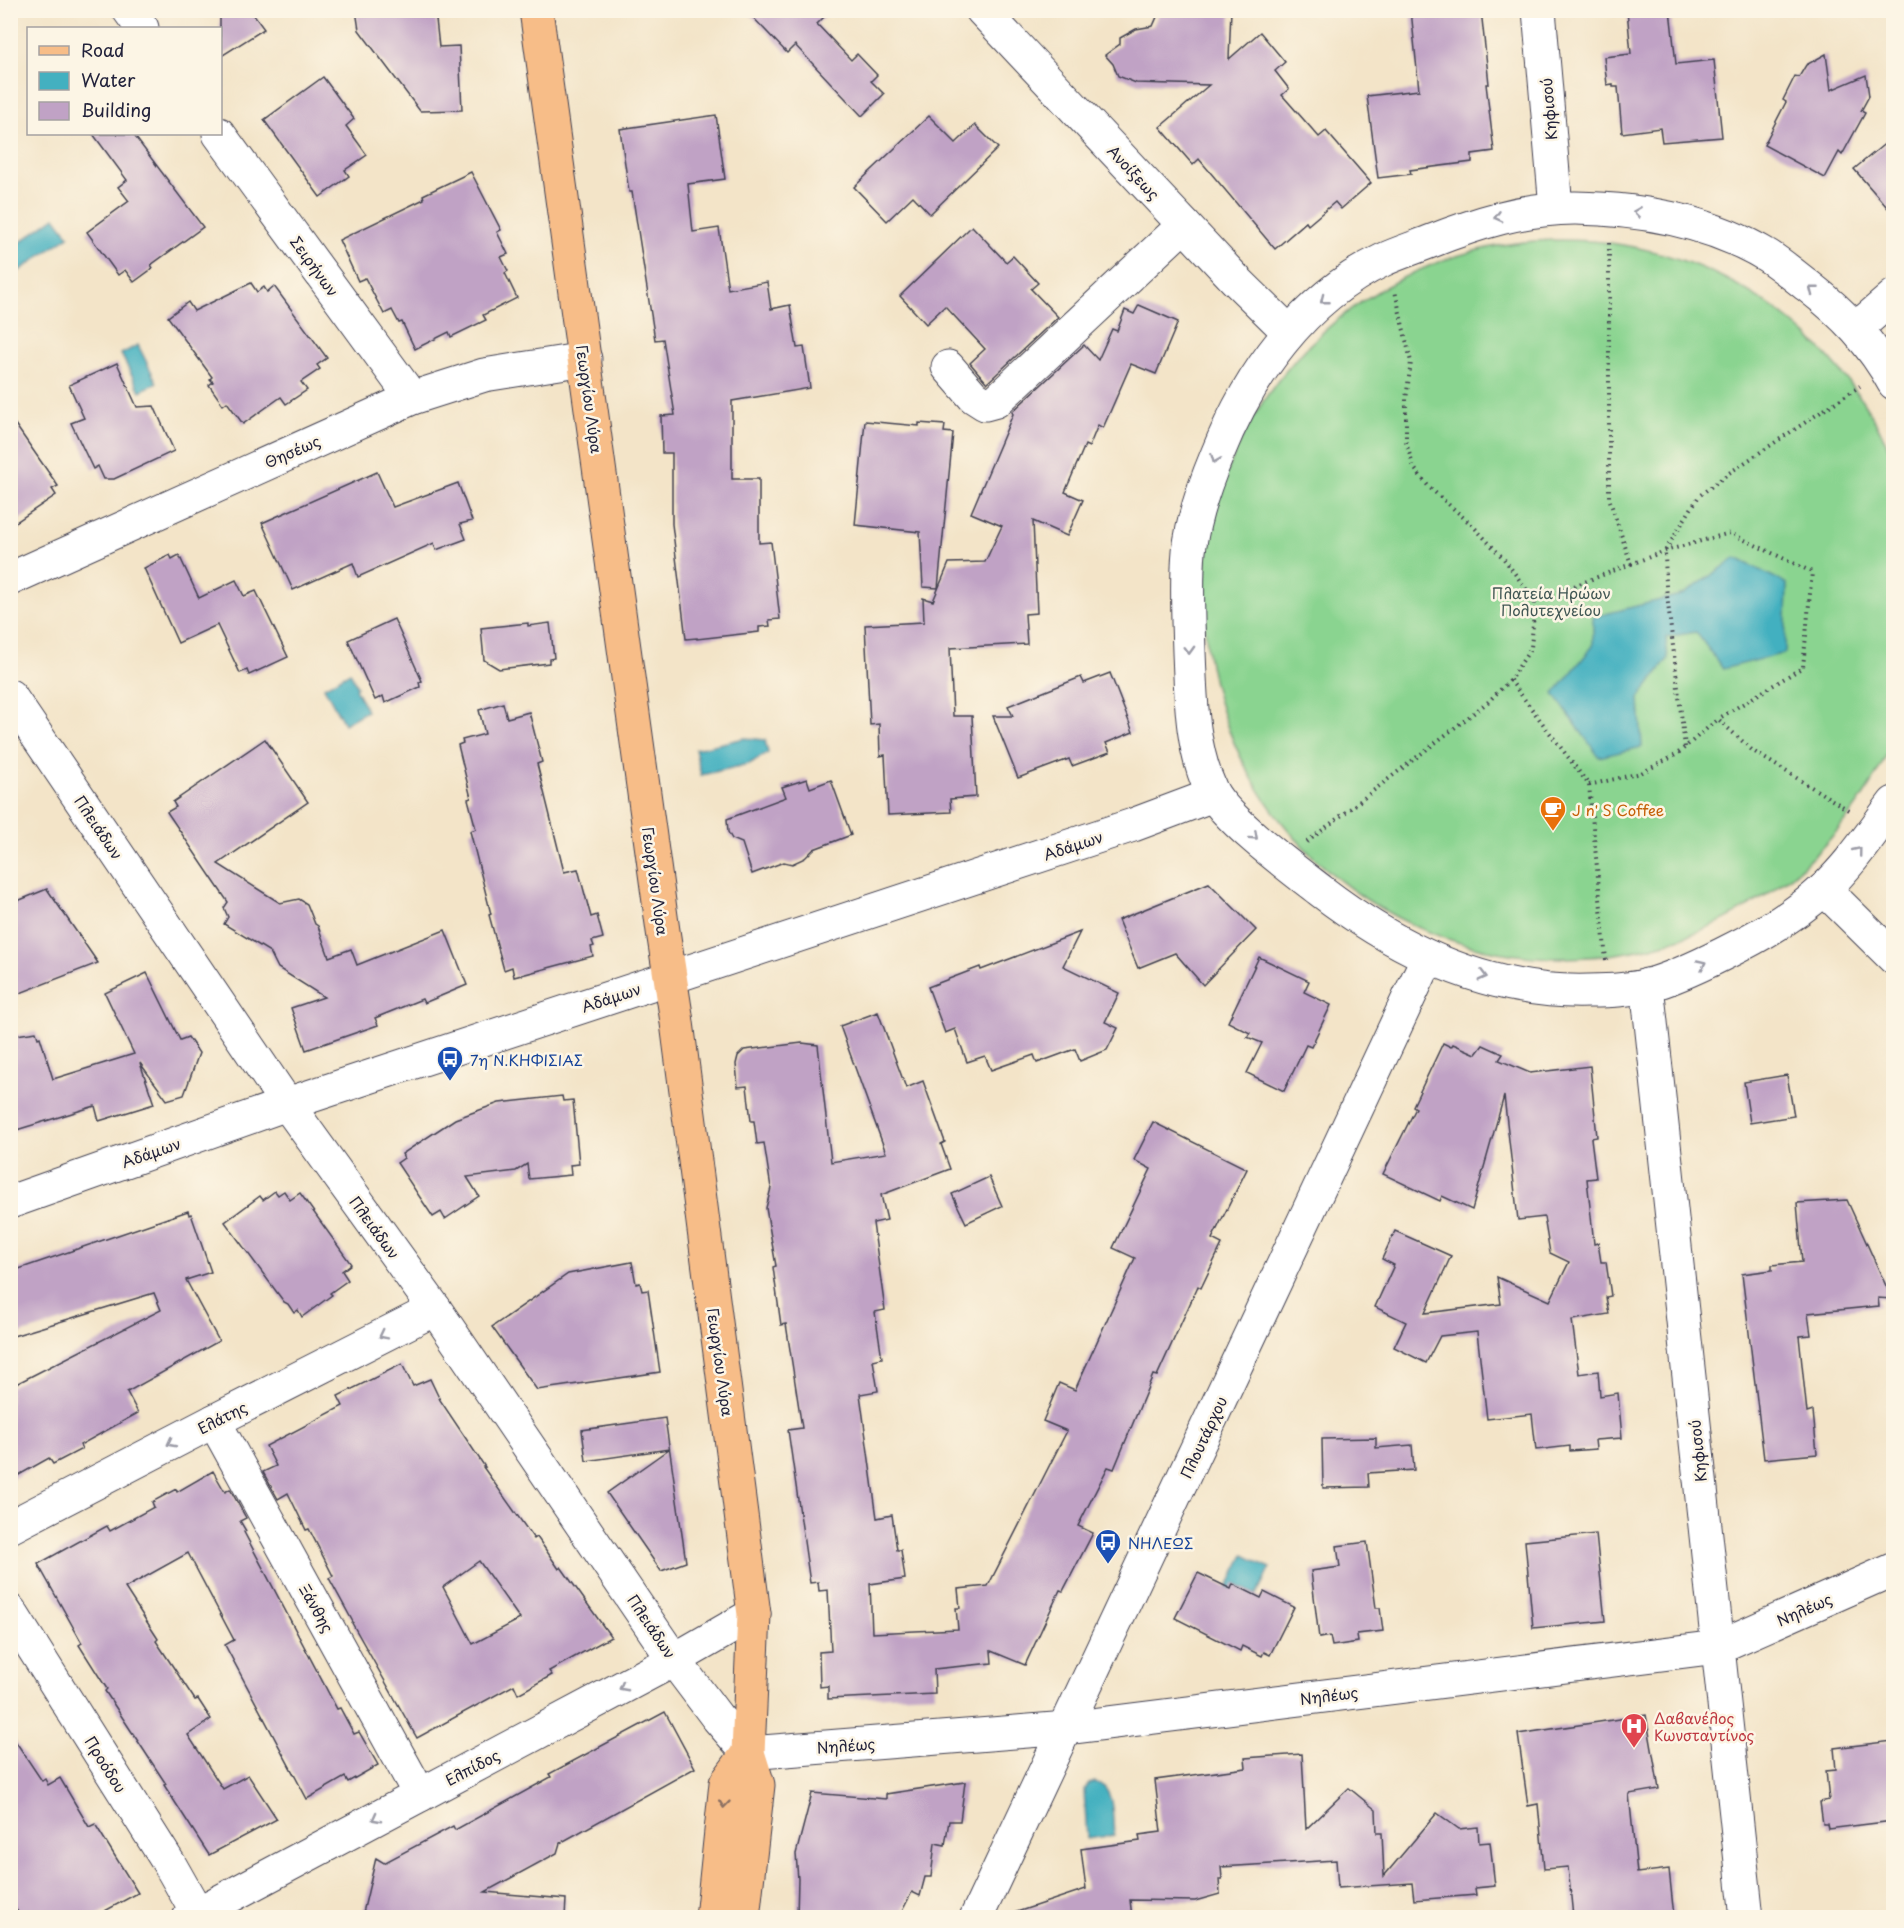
<svg xmlns="http://www.w3.org/2000/svg" width="1904" height="1928" font-family="'Playpen Sans',sans-serif">
<rect width="100%" height="100%" fill="#fcf5e5"/>
<filter id="ink" filterUnits="userSpaceOnUse"><feTurbulence type="fractalNoise" baseFrequency=".0167" numOctaves="2"/><feDisplacementMap in="SourceGraphic" scale="12" xChannelSelector="R" yChannelSelector="G"/><feConvolveMatrix kernelMatrix="1 2 1 2 8 2 1 2 1" color-interpolation-filters="sRGB"/></filter>
<filter id="wash" filterUnits="userSpaceOnUse"><feTurbulence type="fractalNoise" baseFrequency=".008" numOctaves="4" result="noise"/><feDisplacementMap in="SourceGraphic" scale="24" xChannelSelector="R" yChannelSelector="G"/><feGaussianBlur stdDeviation="1.35" result="paint"/><feColorMatrix in="noise" values="0 0 0 0 0 0 0 0 0 0 0 0 0 0 0 0 0 1.4 0 .05"/><feComposite in="paint" operator="in"/></filter>
<g filter="url(#wash)">
<rect width="100%" height="100%" fill="#f3e4c8"/>
<circle fill="#8ad490" stroke="#567b66" stroke-width="1.5" cx="1563" cy="599" r="359"/>
<g fill="#43b0c0" stroke="#32697e" stroke-width="1.5">
<polygon points="55,217 69,236 19,271 11,259 11,249"/>
<polygon points="138,345 157,383 140,391 121,354"/>
<polygon points="1736,558 1787,584 1785,653 1723,669 1696,632 1666,637 1668,659 1639,698 1642,747 1599,757 1554,694 1593,646 1593,617 1684,594"/>
<polygon points="350,672 357,686 355,688 367,711 344,724 324,687"/>
<polygon points="745,738 765,740 768,753 749,764 701,775 695,749"/>
<polygon points="1244,1555 1270,1568 1256,1595 1234,1584 1231,1589 1227,1588"/>
<path d="M1095,1782C1116,1787 1112,1818 1114,1835L1087,1839L1084,1790L1089,1784Z"/>
</g>
<g id="blocks">
<g fill="#c0a2c5" fill-rule="evenodd">
<polygon points="220,10 250,10 264,29 220,57"/>
<polygon points="356,10 435,10 439,47 459,46 462,110 420,111 359,30"/>
<polygon points="746,10 831,10 817,24 851,60 857,54 877,75 871,81 884,94 862,116 795,45 787,53"/>
<polygon points="1163,10 1231,10 1229,59 1260,32 1285,62 1275,71 1289,89 1282,95 1319,137 1326,131 1371,183 1341,209 1335,202 1308,225 1306,222 1275,249 1199,159 1193,165 1160,127 1209,85 1136,83 1118,76 1113,64 1105,55 1120,44 1120,38 1136,29 1153,26 1157,17"/>
<polygon points="1411,10 1481,10 1489,84 1486,84 1494,151 1472,154 1472,162 1410,170 1411,174 1378,178 1367,96 1419,90"/>
<polygon points="1627,10 1670,10 1676,64 1714,60 1722,137 1662,142 1660,128 1622,133 1618,87 1613,87 1613,84 1607,85 1604,57 1631,54"/>
<polygon points="1826,54 1831,90 1866,75 1869,96 1861,111 1865,113 1842,155 1839,152 1825,178 1764,145 1786,102 1783,100 1795,76 1799,77 1806,65"/>
<polygon points="323,77 354,119 346,126 367,155 345,170 349,176 320,197 264,120"/>
<polygon points="716,115 725,179 688,184 693,232 719,228 728,289 767,282 771,309 790,305 797,348 804,347 810,388 732,401 732,479 759,479 759,543 771,542 780,619 769,620 770,626 759,627 759,632 697,639 697,638 686,639 672,524 672,453 662,453 661,416 675,415 663,339 655,340 632,192 629,192 620,129"/>
<polygon points="929,116 956,143 975,125 998,148 930,214 913,196 887,221 854,187"/>
<polygon points="93,134 133,134 203,227 151,265 153,268 134,282 125,270 118,275 87,232 129,201 118,187 127,180"/>
<polygon points="1893,137 1893,214 1854,169"/>
<polygon points="471,172 501,230 497,232 508,254 501,257 508,271 505,273 517,298 483,315 486,320 451,337 449,332 415,349 402,322 399,323 392,310 384,314 365,278 358,281 339,240 424,199 423,195"/>
<polygon points="972,226 1006,262 1013,256 1038,283 1031,289 1058,317 987,383 970,363 985,349 945,306 926,324 900,296"/>
<polygon points="251,283 257,292 264,287 267,292 274,286 327,358 317,365 320,369 301,382 307,390 286,404 281,397 243,424 227,402 223,405 209,385 213,382 210,379 212,377 168,317 188,302 194,311"/>
<polygon points="1139,305 1178,322 1156,374 1131,364 1103,428 1098,425 1089,447 1085,445 1065,492 1083,500 1067,536 1033,521 1037,613 1025,614 1027,644 950,648 953,716 972,716 976,797 950,799 951,812 888,815 885,755 880,756 879,724 870,725 865,625 924,622 923,598 933,601 949,563 985,562 1002,526 971,513 1013,414 1012,412 1084,345 1098,360 1112,329 1117,331 1125,310 1134,314"/>
<polygon points="117,363 137,407 154,406 174,451 114,479 104,479 98,466 93,469 71,423 84,418 69,385"/>
<polygon points="10,417 58,486 52,489 56,495 10,526"/>
<polygon points="865,421 919,426 919,423 945,425 944,432 953,433 938,588 923,587 920,532 855,525"/>
<polygon points="377,472 393,507 458,483 472,521 460,524 466,539 436,550 434,543 358,577 353,563 293,590 262,523"/>
<polygon points="170,555 172,559 179,555 199,598 236,580 244,596 256,591 288,657 249,675 247,670 240,673 217,625 178,643 144,568"/>
<polygon points="394,619 422,681 419,682 420,687 385,703 383,696 375,700 348,640"/>
<polygon points="528,623 528,626 550,623 554,658 549,659 549,663 499,669 484,660 481,628"/>
<polygon points="1110,673 1133,732 1106,743 1110,752 1072,766 1069,759 1018,778 993,716 1013,716 1008,706 1081,677 1084,683"/>
<polygon points="503,703 507,718 529,712 542,762 537,764 564,872 578,869 591,917 597,915 603,938 592,941 594,946 591,947 593,956 514,977 512,967 504,970 489,915 491,914 470,831 476,829 468,799 471,798 458,745 463,743 462,740 485,734 479,710"/>
<polygon points="265,739 308,802 218,864 280,903 299,899 307,904 315,924 318,926 329,957 351,949 357,965 445,930 467,985 424,1003 422,999 375,1018 378,1025 306,1050 291,1008 324,997 278,968 270,952 224,924 228,917 224,908 228,902 167,812 176,807 173,802"/>
<polygon points="807,779 810,788 831,780 851,835 814,849 805,858 792,864 784,862 752,874 742,843 732,839 728,832 727,819 786,797 782,787"/>
<polygon points="1209,883 1256,930 1203,985 1175,953 1138,968 1118,920"/>
<polygon points="47,889 98,963 10,997 10,904"/>
<polygon points="1080,932 1063,966 1119,993 1105,1022 1118,1028 1107,1050 1080,1061 1075,1049 1037,1063 1034,1055 991,1070 985,1056 967,1062 955,1029 945,1033 928,987 980,967 981,970"/>
<polygon points="1259,957 1309,981 1304,992 1331,1005 1311,1047 1306,1045 1284,1091 1247,1073 1262,1043 1247,1037 1250,1033 1228,1022"/>
<polygon points="147,973 180,1040 188,1037 199,1053 184,1095 167,1100 140,1063 154,1104 99,1121 95,1106 10,1132 10,1036 36,1032 38,1038 40,1037 53,1079 134,1054 105,993"/>
<polygon points="878,1012 906,1088 923,1081 945,1142 941,1144 950,1169 881,1195 887,1220 873,1223 885,1310 875,1312 882,1358 873,1360 878,1391 860,1394 877,1518 892,1515 897,1550 901,1550 905,1579 870,1584 872,1633 958,1629 956,1608 960,1608 958,1589 988,1586 1067,1431 1043,1421 1059,1383 1075,1390 1135,1258 1113,1248 1151,1169 1134,1160 1153,1122 1247,1169 1212,1239 1222,1244 1201,1288 1198,1286 1157,1376 1153,1375 1114,1469 1108,1467 1078,1526 1093,1533 1063,1591 1060,1590 1025,1665 991,1651 992,1663 934,1669 935,1694 828,1699 828,1686 820,1687 819,1652 831,1651 828,1590 819,1591 818,1582 810,1583 788,1430 802,1428 786,1324 781,1325 773,1267 776,1266 766,1208 771,1188 764,1143 757,1144 754,1121 751,1121 747,1086 738,1087 736,1064 738,1056 744,1050 802,1043 818,1045 831,1162 886,1153 840,1026"/>
<polygon points="1443,1043 1451,1047 1453,1044 1476,1054 1483,1045 1503,1054 1499,1060 1530,1073 1590,1066 1597,1137 1591,1138 1596,1178 1587,1179 1594,1244 1598,1243 1601,1262 1606,1262 1611,1296 1606,1297 1609,1314 1572,1320 1579,1374 1598,1371 1600,1396 1618,1393 1622,1438 1595,1440 1596,1449 1570,1451 1570,1446 1536,1450 1532,1414 1487,1419 1477,1332 1440,1336 1426,1363 1394,1347 1406,1322 1375,1307 1394,1265 1382,1259 1395,1231 1451,1256 1425,1313 1501,1304 1497,1277 1550,1301 1569,1262 1550,1253 1544,1217 1518,1220 1504,1096 1472,1210 1442,1196 1440,1201 1383,1174 1416,1108 1413,1106"/>
<polygon points="1787,1075 1794,1116 1750,1123 1744,1082"/>
<polygon points="562,1096 563,1101 573,1100 579,1164 570,1165 571,1175 529,1179 527,1164 516,1171 467,1177 479,1196 445,1219 441,1212 433,1217 397,1163 404,1158 402,1154 455,1119 499,1103"/>
<polygon points="989,1177 1002,1206 966,1223 952,1194"/>
<polygon points="275,1191 278,1195 284,1191 290,1200 300,1193 351,1264 342,1271 348,1280 330,1293 332,1295 302,1317 298,1310 294,1313 288,1304 284,1302 225,1222 260,1196 263,1200"/>
<polygon points="1847,1200 1892,1299 1878,1298 1879,1306 1808,1313 1811,1335 1799,1336 1807,1413 1813,1411 1817,1454 1764,1459 1742,1274 1772,1270 1772,1265 1802,1262 1797,1203"/>
<polygon points="188,1211 189,1215 191,1214 211,1272 186,1280 219,1341 127,1392 138,1413 80,1445 82,1449 53,1464 49,1458 10,1480 10,1387 161,1310 154,1293 10,1337 10,1272"/>
<polygon points="632,1262 636,1284 640,1283 642,1291 648,1290 660,1372 537,1390 492,1327 568,1274"/>
<path d="M402,1364L413,1386L430,1379L440,1400L485,1467H483L534,1539L537,1537L559,1569L561,1567L611,1637L549,1671L552,1675L518,1694L514,1685L417,1738L352,1623L353,1622L329,1578L333,1576L309,1529L306,1530L288,1493L278,1499L263,1472L276,1466L266,1446L343,1406L338,1396ZM479,1561L520,1619L473,1644L443,1587Z"/>
<polygon points="665,1418 686,1562 661,1571 607,1493 669,1449 586,1461 582,1430"/>
<polygon points="1376,1438 1376,1448 1412,1445 1414,1470 1368,1473 1369,1487 1323,1488 1322,1439"/>
<polygon points="213,1471 225,1492 230,1489 246,1518 240,1521 246,1531 244,1532 337,1709 340,1708 354,1734 359,1732 378,1765 348,1782 345,1777 307,1799 225,1645 234,1640 188,1553 125,1588 158,1639 156,1641 195,1700 198,1699 211,1719 188,1735 223,1789 248,1775 277,1819 209,1855 164,1785 166,1784 105,1691 107,1689 79,1645 82,1643 38,1564 107,1526 110,1531 154,1507 152,1502 176,1489 177,1492"/>
<polygon points="1596,1534 1605,1621 1533,1628 1525,1541"/>
<polygon points="1367,1542 1376,1608 1380,1608 1383,1631 1357,1634 1358,1642 1332,1646 1330,1636 1319,1638 1311,1571 1340,1567 1337,1546"/>
<polygon points="1198,1573 1231,1589 1233,1584 1261,1598 1264,1592 1294,1607 1270,1655 1264,1652 1262,1656 1242,1646 1240,1651 1175,1618"/>
<polygon points="665,1712 695,1768 560,1843 557,1853 485,1892 566,1899 565,1917 362,1917 376,1858 384,1863 453,1826 455,1830 551,1777 549,1774"/>
<polygon points="1646,1715 1659,1789 1629,1794 1637,1873 1669,1869 1674,1917 1573,1917 1568,1867 1544,1869 1538,1804 1528,1806 1518,1734"/>
<polygon points="10,1733 42,1781 45,1779 48,1785 60,1778 89,1827 95,1824 138,1893 94,1917 21,1917 10,1900"/>
<polygon points="1893,1741 1893,1821 1828,1829 1827,1824 1823,1824 1820,1802 1829,1800 1826,1771 1836,1770 1834,1748"/>
<polygon points="1302,1754 1306,1829 1349,1788 1376,1810 1377,1833 1382,1833 1384,1876 1437,1813 1459,1829 1478,1827 1479,1843 1490,1842 1495,1886 1475,1888 1476,1895 1414,1900 1412,1883 1338,1888 1336,1860 1221,1867 1222,1879 1219,1879 1220,1894 1195,1901 1130,1900 1132,1917 1015,1917 1014,1913 1086,1889 1081,1849 1140,1841 1139,1835 1161,1832 1155,1780 1246,1768 1245,1758"/>
<polygon points="965,1782 960,1821 949,1821 945,1845 935,1843 931,1877 925,1877 920,1896 912,1892 899,1917 797,1917 798,1879 796,1854 812,1793 886,1799 886,1794"/>
</g>
</g>
</g>
<g filter="url(#ink)">
<use href="#blocks" fill-opacity="0" stroke="#413f50" stroke-width="1.5"/>
<g fill="none" stroke-linecap="round" stroke-linejoin="round">
<g stroke="#413f50" stroke-width="35">
<g id="minor">
<polyline points="129,10 142,28"/>
<polyline points="982,10 1235,279 1289,332"/>
<polyline points="1539,10 1556,208"/>
<polyline points="219,134 412,398"/>
<polyline points="1857,328 1894,296"/>
<polyline points="948,367 974,397 985,404 996,401 1184,225"/>
<path d="M1894,383C1872,343 1844,314 1808,286C1795,276 1782,265 1768,256C1710,221 1641,209 1575,208C1524,208 1477,223 1429,242C1414,248 1398,253 1383,260C1303,298 1249,375 1217,455C1204,486 1193,518 1189,551C1186,584 1188,618 1189,652C1191,698 1191,747 1211,790C1225,819 1294,870 1321,891C1398,950 1490,994 1589,991C1608,991 1630,990 1649,985C1674,978 1699,966 1723,954C1758,937 1795,916 1824,889C1851,864 1872,832 1894,803"/>
<polyline points="10,579 412,398 484,375 585,359"/>
<polyline points="10,696 287,1104 435,1309 674,1660 717,1717 748,1753 1067,1728 1718,1647 1894,1569"/>
<polyline points="1824,889 1894,958"/>
<polyline points="1647,985 1747,1918"/>
<polyline points="10,1202 287,1104 1133,825 1213,795"/>
<polyline points="214,1421 420,1795"/>
<polyline points="10,1527 214,1421 435,1309"/>
<polyline points="10,1611 170,1865 200,1918"/>
<polyline points="189,1918 674,1660 754,1614"/>
<polyline points="976,1918 1428,957"/>
</g>
</g>
<g stroke="#413f50" stroke-width="35">
<g id="major">
<polyline points="536,10 663,931 676,1015 754,1614 748,1753 758,1785 743,1918"/>
<polyline points="712,1918 726,1783 748,1753"/>
</g>
</g>
<g stroke="#413f50" stroke-width="4" stroke-dasharray="1.5 4.5" stroke-linecap="butt">
<polyline points="1631,564 1665,551 1730,533 1812,572 1803,667 1718,719"/>
<polyline points="1535,601 1631,564 1609,498 1609,240"/>
<polyline points="1510,680 1589,785 1606,960"/>
<polyline points="1685,747 1666,587 1665,551 1699,496 1729,473 1860,386"/>
<polyline points="1589,785 1641,773 1676,755 1718,719 1753,751 1850,811"/>
<polyline points="1307,842 1488,702 1510,680 1531,648 1535,601 1504,559 1474,527 1429,487 1414,468 1406,443 1406,399 1411,362 1395,291"/>
</g>
<use href="#minor" stroke="#fff" stroke-width="33"/>
<use href="#major" stroke="#f7bd88" stroke-width="33"/>
</g>
<defs><path id="oneway-chevron" d="M-2-3.5L2.5 0L-2 3.5" fill="none" stroke-width="1.6" stroke-linecap="round" stroke-linejoin="round" transform="scale(1.5)"/></defs>
<g stroke="#9c9ca7">
<use href="#oneway-chevron" transform="translate(1637 212) rotate(-172)"/>
<use href="#oneway-chevron" transform="translate(1498 217) rotate(165)"/>
<use href="#oneway-chevron" transform="translate(1813 290) rotate(-142)"/>
<use href="#oneway-chevron" transform="translate(1324 300) rotate(142)"/>
<use href="#oneway-chevron" transform="translate(1215 459) rotate(112)"/>
<use href="#oneway-chevron" transform="translate(1189 650) rotate(88)"/>
<use href="#oneway-chevron" transform="translate(1254 836) rotate(42)"/>
<use href="#oneway-chevron" transform="translate(1858 851) rotate(-51)"/>
<use href="#oneway-chevron" transform="translate(1702 964) rotate(-25)"/>
<use href="#oneway-chevron" transform="translate(1483 976) rotate(15)"/>
<use href="#oneway-chevron" transform="translate(383 1335) rotate(153)"/>
<use href="#oneway-chevron" transform="translate(171 1443) rotate(152)"/>
<use href="#oneway-chevron" transform="translate(623 1687) rotate(152)"/>
<use href="#oneway-chevron" transform="translate(376 1818) rotate(152)"/>
</g>
<use stroke="#8c7062" href="#oneway-chevron" transform="translate(724 1804) rotate(96)"/>
</g>
<defs>
<g id="cafe-pin" transform="scale(1.35)"><path d="M0 17L-7.5 6A9.5 9.5 0 1 1 7.5 6Z" fill="#e8710a" stroke="#fcf5e5"/><path d="M-5.5-4.5H6V0H3Q3 3.5 0 3.5H-2.5Q-5.5 3.5-5.5 0ZM3-3.2v2h1.7v-2ZM-6 4.5H4V6H-6Z" fill="#fff"/></g>
<g id="bus-pin" transform="scale(1.35)"><path d="M0 17L-7.5 6A9.5 9.5 0 1 1 7.5 6Z" fill="#1a4fb4" stroke="#fcf5e5"/><path d="M-5-6H5V4H4V6H2V4H-2V6H-4V4H-5ZM-3.5-4V0h7V-4ZM-3.5 1.2v1.5H-2V1.2ZM2 1.2v1.5H3.5V1.2Z" fill="#fff"/></g>
<g id="hospital-pin" transform="scale(1.35)"><path d="M0 17L-7.5 6A9.5 9.5 0 1 1 7.5 6Z" fill="#e0444e" stroke="#fcf5e5"/><path d="M-5-5h3v3.5h4V-5h3V5h-3V1.5h-4V5h-3Z" fill="#fff"/></g>
</defs>
<g fill-rule="evenodd">
<use href="#cafe-pin" x="1553" y="809"/>
<use href="#bus-pin" x="450" y="1059"/>
<use href="#bus-pin" x="1108" y="1542"/>
<use href="#hospital-pin" x="1634" y="1726"/>
</g>
<g text-anchor="middle" dominant-baseline="central" stroke-width="5" stroke-linejoin="round" paint-order="stroke">
<g font-size="15" fill="#22223b" stroke="#fcf5e5">
<text transform="translate(1548 109) rotate(-95)">Κηφισού</text>
<text transform="translate(1134 172) rotate(47)">Ανοίξεως</text>
<text transform="translate(315 266) rotate(54)">Σειρήνων</text>
<text transform="translate(590 399) rotate(82)">Γεωργίου Λύρα</text>
<text transform="translate(292 451) rotate(-24)">Θησέως</text>
<text transform="translate(99 827) rotate(56)">Πλειάδων</text>
<text transform="translate(1073 845) rotate(-18)">Αδάμων</text>
<text transform="translate(656 881) rotate(82)">Γεωργίου Λύρα</text>
<text transform="translate(611 997) rotate(-18)">Αδάμων</text>
<text transform="translate(151 1152) rotate(-19)">Αδάμων</text>
<text transform="translate(375 1227) rotate(54)">Πλειάδων</text>
<text transform="translate(721 1362) rotate(82)">Γεωργίου Λύρα</text>
<text transform="translate(222 1417) rotate(-27)">Ελάτης</text>
<text transform="translate(1203 1437) rotate(-65)">Πλουτάρχου</text>
<text transform="translate(1697 1451) rotate(-96)">Κηφισού</text>
<text transform="translate(317 1608) rotate(61)">Ξάνθης</text>
<text transform="translate(1804 1609) rotate(-24)">Νηλέως</text>
<text transform="translate(652 1626) rotate(56)">Πλειάδων</text>
<text transform="translate(1329 1695) rotate(-7)">Νηλέως</text>
<text transform="translate(846 1745) rotate(-4)">Νηλέως</text>
<text transform="translate(106 1764) rotate(58)">Προόδου</text>
<text transform="translate(472 1767) rotate(-28)">Ελπίδος</text>
</g>
<g font-size="15" fill="#415754" stroke="#fcf5e5">
<text x="1551" y="592">Πλατεία Ηρώων<tspan x="1551" dy="17">Πολυτεχνείου</tspan></text>
</g>
<g font-size="15" fill="#c56008" stroke="#fcf5e5" text-anchor="start">
<text x="1572" y="809">J n' S Coffee</text>
</g>
<g font-size="15" fill="#164399" stroke="#fcf5e5" text-anchor="start">
<text x="470" y="1059">7η Ν.ΚΗΦΙΣΙΑΣ</text>
<text x="1128" y="1542">ΝΗΛΕΩΣ</text>
</g>
<g font-size="15" fill="#be3a42" stroke="#fcf5e5" text-anchor="start">
<text x="1654" y="1717">Δαβανέλος<tspan x="1654" dy="17">Κωνσταντίνος</tspan></text>
</g>
</g>
<rect width="1904" height="1928" fill="none" stroke="#fcf5e5" stroke-width="36"/>
<rect x="27" y="27" width="195" height="108" fill="#fcf5e5" stroke="#a5a1a1" stroke-width="1.5"/>
<rect x="39" y="46" width="30" height="9" fill="#f7bd88" stroke="#a5a1a1" stroke-width="1.5"/>
<text x="81" y="57" font-size="18" fill="#22223b">Road</text>
<rect x="39" y="72" width="30" height="18" fill="#43b0c0" stroke="#a5a1a1" stroke-width="1.5"/>
<text x="81" y="87" font-size="18" fill="#22223b">Water</text>
<rect x="39" y="102" width="30" height="18" fill="#c0a2c5" stroke="#a5a1a1" stroke-width="1.5"/>
<text x="81" y="117" font-size="18" fill="#22223b">Building</text>
</svg>
